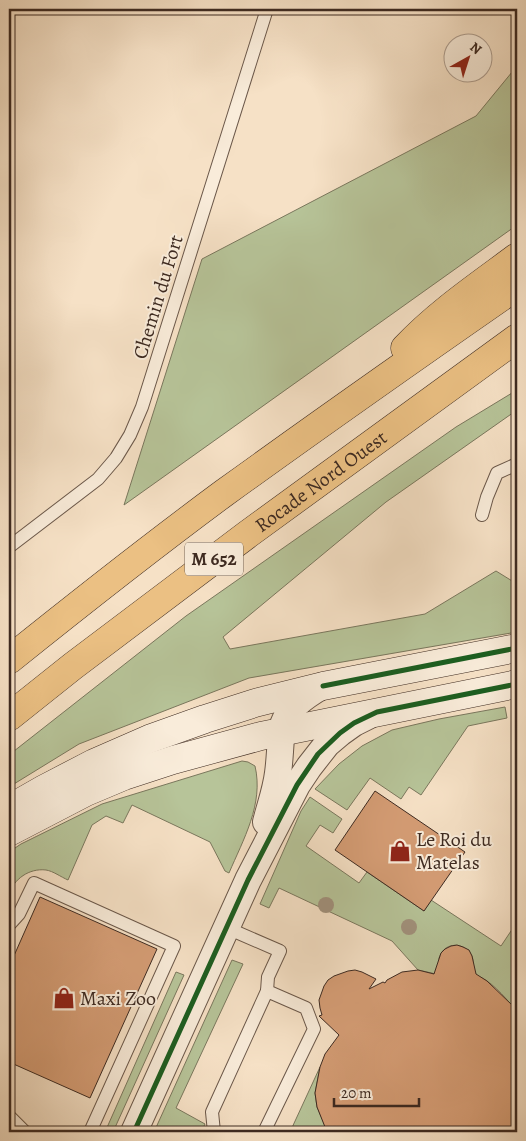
<svg xmlns="http://www.w3.org/2000/svg" width="526" height="1141" font-family="Alegreya,serif">
<rect width="100%" height="100%" fill="#f6e1c6"/>
<filter id="stains"><feTurbulence type="fractalNoise" baseFrequency=".004" numOctaves="4"/><feColorMatrix values="0 0 0 0 .2 0 0 0 0 .09 0 0 0 0 .02 0 0 0 .5 -.17"/></filter>
<radialGradient id="worn" r=".72"><stop offset=".6" stop-color="#630" stop-opacity="0"/><stop offset="1" stop-color="#630" stop-opacity=".3"/></radialGradient>
<g fill="#b7c499" stroke="#7a775d">
<polygon points="517,66 517,225 124,505 202,259 476,116"/>
<polygon points="517,390 517,410 386,502 223,637 230,649 425,614 496,571 517,584 517,632 249,678 79,744 9,787 9,755 186,616 456,427"/>
<polygon points="505,707 507,718 468,726 421,795 409,787 401,799 370,778 347,810 315,789 339,764 362,746 392,730 439,719"/>
<path d="M242,761L248,762L255,766C264,804 243,840 229,873L225,871L210,842L132,805L123,823L106,816L92,825L68,880C61,877 53,871 46,870C29,868 14,879 9,894V852L21,844L102,804Z"/>
<path d="M310,797L342,819L333,833L320,825L306,846L359,883L367,872L424,911L431,900L501,946L517,922V1013C511,1003 493,983 482,978C478,976 474,975 470,973C484,947 446,934 439,958C439,959 438,964 439,966C440,969 443,973 445,976L418,970L392,941L279,888L269,908L260,904L301,811Z"/>
<polygon points="232,960 243,964 176,1108 205,1124 201,1132 154,1132"/>
<polygon points="176,972 184,975 113,1132 105,1132"/>
<polygon points="320,1067 315,1093 317,1107 328,1132 290,1132"/>
</g>
<g fill="#d49c74" stroke="#3d2a21">
<polygon points="375,791 465,852 424,911 335,850"/>
<polygon points="40,897 157,949 90,1098 9,1062 9,967"/>
<polygon points="457,945 463,947 469,950 472,956 476,974 487,981 512,1005 517,1013 517,1132 327,1132 317,1107 315,1093 320,1067 325,1054 339,1035 319,1016 322,1015 320,1008 319,1000 324,986 328,980 334,976 348,971 355,970 362,972 376,979 369,989 383,982 385,983 387,980 402,972 418,970 434,974 441,953 445,949 451,946"/>
</g>
<g fill="none" stroke-linecap="round" stroke-linejoin="round">
<g stroke="#6b584a" stroke-width="14">
<g id="service">
<polyline points="482,515 487,497 497,473 517,464"/>
<polyline points="9,547 98,479 116,458 130,435 142,407 267,9"/>
<polyline points="9,925 19,914 34,883 174,946 90,1132"/>
<polyline points="9,1116 25,1132"/>
<polyline points="214,1132 212,1112 267,991 268,977 280,951 227,928"/>
<polyline points="264,1132 314,1029 306,1008 267,991"/>
</g>
</g>
<g stroke="#6b584a" stroke-width="28">
<g id="minor">
<path d="M266,822C270,806 276,790 278,773C280,759 280,744 282,730C285,709 305,696 322,686"/>
<polyline points="134,1132 248,880 297,785 309,767 327,744 340,733 354,723 368,716"/>
</g>
</g>
<g stroke="#3d2a21" stroke-width="29">
<g id="secondary">
<polyline points="9,809 44,789 94,763 149,739 205,719 255,703 323,686 517,648"/>
<polyline points="9,832 86,792 124,776 173,760 261,736 517,684"/>
</g>
</g>
<g stroke="#3d2a21" stroke-width="29">
<g id="trunk">
<path d="M405,348C438,313 478,286 517,257"/>
<path d="M9,660C80,603 151,547 224,493C321,423 419,354 517,286"/>
<path id="s1" d="M9,717L73,666L248,534L517,338"/>
</g>
</g>
<use href="#service" stroke="#f9ecda" stroke-width="12"/>
<use href="#minor" stroke="#f9ecda" stroke-width="26"/>
<use href="#secondary" stroke="#f9ecda" stroke-width="28"/>
<use href="#trunk" stroke="#ebc083" stroke-width="28"/>
<g stroke="#f9ecda" stroke-width="8">
<g id="cycleway">
<polyline points="323,686 517,648"/>
<polyline points="134,1132 248,880 297,785 318,754 340,733 354,723 377,712 517,684"/>
</g>
</g>
<use href="#cycleway" stroke="#1b5e20" stroke-width="5"/>
</g>
<g fill="#a1917c">
<circle cx="326" cy="905" r="8"/>
<circle cx="409" cy="927" r="8"/>
</g>
<defs>
<g id="shop-bare" transform="scale(1.725)"><path d="M-5-2.5h2.3a2.7 3.5 0 0 1 5.4 0H5L5.5 6h-11ZM-1.5-2.5h3a1.5 2.3 0 0 0-3 0Z" fill="#8f2418" stroke="#f9ecda" stroke-width="2.5" paint-order="stroke"/></g>
</defs>
<g fill-rule="evenodd">
<use href="#shop-bare" x="400" y="851"/>
<use href="#shop-bare" x="64" y="998"/>
</g>
<g text-anchor="middle" dominant-baseline="central" stroke-width="4" stroke-linejoin="round" paint-order="stroke">
<rect fill="#f9ecda" stroke="#756458" stroke-width="1" x="185" y="542.5" width="58" height="33" rx="4"/>
<g font-size="19" font-weight="bold" fill="#3d2a21">
<text x="214" y="559">M 652</text>
</g>
<g font-size="20" fill="#3d2a21" stroke="#f9ecda">
<text transform="translate(158 297) rotate(-73)">Chemin du Fort</text>
<text stroke="none"><textPath href="#s1" startOffset="391">Rocade Nord Ouest</textPath></text>
</g>
<g font-size="20" fill="#3d2a21" stroke="#f9ecda" text-anchor="start">
<text x="416" y="839">Le Roi du<tspan x="416" dy="23">Matelas</tspan></text>
<text x="80" y="998">Maxi Zoo</text>
</g>
</g>
<rect width="526" height="1141" fill="none" stroke="#f6e1c6" stroke-width="30"/>
<rect x="10" y="10" width="506" height="1121" fill="none" stroke="#3d2a21" stroke-width="2.5"/>
<rect x="15" y="15" width="496" height="1111" fill="none" stroke="#3d2a21"/>
<g transform="translate(468 58) rotate(39)"><circle r="24" fill="#f9ecda" stroke="#ae9e90"/>
<path d="M0-4L9 19L0 12L-9 19Z" fill="#8f2418"/>
<text y="-8" font-size="14" font-weight="bold" text-anchor="middle" fill="#3d2a21">N</text>
</g>
<path d="M334 1098v8h85v-8" fill="none" stroke="#3d2a21" stroke-width="2.5"/>
<text x="341" y="1098" font-size="15" fill="#3d2a21" stroke="#f9ecda" stroke-width="4" paint-order="stroke">20 m</text>
<rect width="100%" height="100%" filter="url(#stains)"/>
<rect width="100%" height="100%" fill="url(#worn)"/>
</svg>
